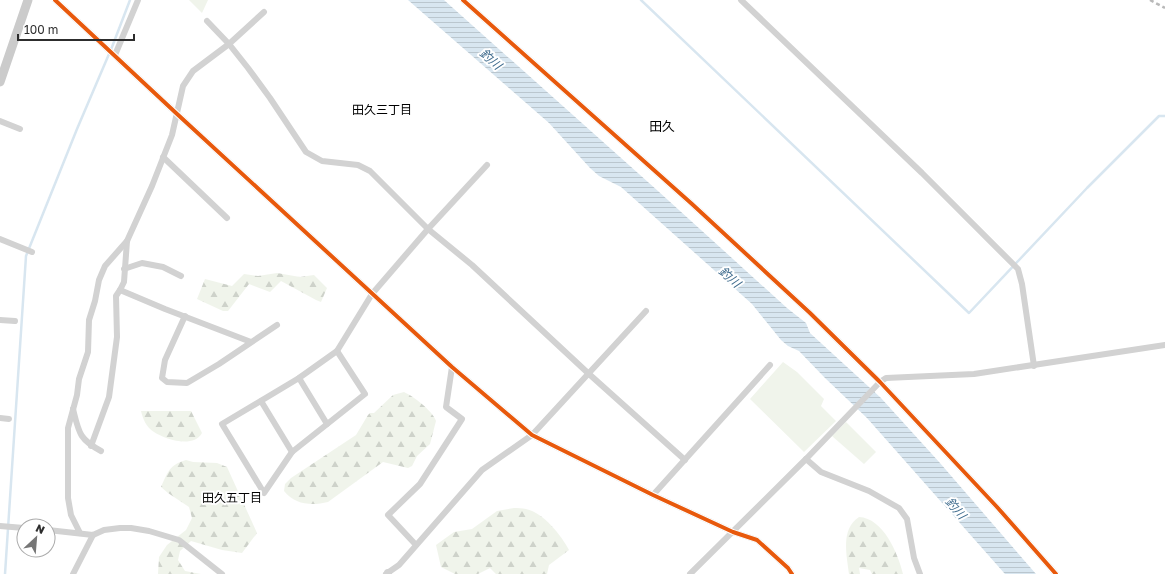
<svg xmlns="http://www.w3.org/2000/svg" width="1165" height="574" font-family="'Golos Text','Noto Sans JP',sans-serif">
<defs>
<pattern id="forest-firs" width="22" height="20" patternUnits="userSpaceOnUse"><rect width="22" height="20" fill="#f0f4eb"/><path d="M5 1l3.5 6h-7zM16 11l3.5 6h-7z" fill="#ced2ca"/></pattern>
<pattern id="water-rules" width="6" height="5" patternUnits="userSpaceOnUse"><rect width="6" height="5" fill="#d8e6f0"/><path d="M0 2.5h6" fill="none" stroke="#bac6ce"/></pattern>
</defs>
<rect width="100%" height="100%" fill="#fff"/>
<g fill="url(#forest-firs)">
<polygon points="277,273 300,277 314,275 327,288 321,302 316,300 281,281 270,292 249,284 228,311 223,311 197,299 205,279 232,286 244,274 258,276"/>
<path d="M404,392C413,396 433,411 436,421L430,444L417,456L412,466L408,468L383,462L328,502C312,506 295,505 284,491L285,484L291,478L356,435L368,415L370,413H374L393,395Z"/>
<path d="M141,411H191L202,433C193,449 165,439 154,432C146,427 143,419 141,411Z"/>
<path d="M186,460L193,462L217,463L227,467L257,533L242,553L222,550L191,541L180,551L178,560L185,571L201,574H158L159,557L167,545L186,530L192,518L189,507L168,493L161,487C168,472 169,465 186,460Z"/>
<path d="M514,508C518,508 522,508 526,509C544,513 561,535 569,550L549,565L547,574H496L490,568L478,574H455L441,567L436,545L454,532L472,529L497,511Z"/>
<path d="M859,517C883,518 898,553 903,574H872L870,570L859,568L860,574H849C847,556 840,529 859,517Z"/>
</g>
<g fill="#f0f4eb">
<polygon points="189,0 208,0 202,13"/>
<polygon points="783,362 797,372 824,399 821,406 836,421 804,452 750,399"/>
<polygon points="846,422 876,452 864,464 832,436"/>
</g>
<polygon fill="url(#water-rules)" points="408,0 444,0 658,191 787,308 806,323 810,333 881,398 940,463 1036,574 1005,574 867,418 825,378 799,351 788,346 781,340 752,304 621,187 599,176 590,168 549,123"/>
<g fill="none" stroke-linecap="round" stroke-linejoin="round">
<g stroke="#d8e6f0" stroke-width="2.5">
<polyline points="641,0 969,313 1087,188 1159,116 1165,116"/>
<polyline points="5,574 26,256 77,129 112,47 130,0"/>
</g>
<g stroke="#d2d2d2" stroke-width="6">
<polyline points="55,0 176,113 452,367 532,435 653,495 733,532 757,540 788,568 792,574"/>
<polyline points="463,0 692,204 810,313 880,382 997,507 1056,574"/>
<polyline points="741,0 922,173 1018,269 1022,284 1034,366"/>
<polyline points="207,21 229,44 248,68 270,98 306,152 322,161 358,165 370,171 428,229 472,265 589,374 685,460"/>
<polyline points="115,55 138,0"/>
<polyline points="0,121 20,129"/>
<polyline points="163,157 227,218"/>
<polyline points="0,239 32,252"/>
<polyline points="124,269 142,263 163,267 181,276"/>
<polyline points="185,316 165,360 162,378 167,382 187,383 219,364 277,325"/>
<polyline points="0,320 15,321"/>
<polyline points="251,342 165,309 120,290 124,282 127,241 152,186 172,135 183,86 193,71 229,44 264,12"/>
<polygon points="337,351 365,394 292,452 264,493 222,424 299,378"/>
<polyline points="337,351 372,294 428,229 487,165"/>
<polyline points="299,378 327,424"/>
<polyline points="261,401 292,452"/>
<path d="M73,409C79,433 79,439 101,451"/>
<polyline points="0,418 9,419"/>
<polyline points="91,446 109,397 117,337 116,296 120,290"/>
<polyline points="806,459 821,472 869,491 899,508 907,519 914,558 920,574"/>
<polyline points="653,495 770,365"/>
<polyline points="0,526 24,528"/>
<polyline points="48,530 93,535 104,530 120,528 131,528 149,531 179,540 222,574"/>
<polyline points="80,533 71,515 68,498 68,428 77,395 79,379 88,352 89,320 95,301 99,280 105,266 127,241"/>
<polyline points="416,545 388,515 420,484 462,419 446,407 452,367"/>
<polyline points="73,574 93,535"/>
<polyline points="386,574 399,565 482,470 532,435 646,311"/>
<polyline points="690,574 806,459 880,382 886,378 974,374 1165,345"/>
</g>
<polyline stroke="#d2d2d2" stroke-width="8" points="388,573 388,574"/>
<polyline stroke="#cbcbcb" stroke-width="9" points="0,82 28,0"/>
<polyline stroke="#b9b9b9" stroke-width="2.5" stroke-dasharray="4 3" stroke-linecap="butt" points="1150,0 1165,8"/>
<g stroke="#fff" stroke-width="6">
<g id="cycleway">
<polyline points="55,0 176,113 452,367 532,435 653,495 733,532 757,540 788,568 792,574"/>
<polyline points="463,0 692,204 810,313 880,382 997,507 1056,574"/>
</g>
</g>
<use href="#cycleway" stroke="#e8590c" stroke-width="4"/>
</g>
<g text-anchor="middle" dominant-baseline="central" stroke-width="4" stroke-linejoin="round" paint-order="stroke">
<g font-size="12" font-style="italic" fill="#3e6b8d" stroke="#fff">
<text transform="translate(491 59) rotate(42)">釣川</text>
<text transform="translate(730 277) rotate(42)">釣川</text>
<text transform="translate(956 508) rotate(49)">釣川</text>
</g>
<g font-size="12" fill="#000" stroke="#fff">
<text x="382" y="109">田久三丁目</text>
<text x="232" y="497">田久五丁目</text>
</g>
<g font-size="13" fill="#000" stroke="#fff">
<text x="662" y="126">田久</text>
</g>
</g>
<g transform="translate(36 538) rotate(26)"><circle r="19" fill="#ffffff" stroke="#ababab"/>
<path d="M0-3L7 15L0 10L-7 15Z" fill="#767676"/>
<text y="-6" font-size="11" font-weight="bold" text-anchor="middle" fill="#2d2d2d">N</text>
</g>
<path d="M18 34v6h116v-6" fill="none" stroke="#2d2d2d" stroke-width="2"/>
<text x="24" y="34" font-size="12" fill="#2d2d2d" stroke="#ffffff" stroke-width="3" paint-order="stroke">100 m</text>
</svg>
